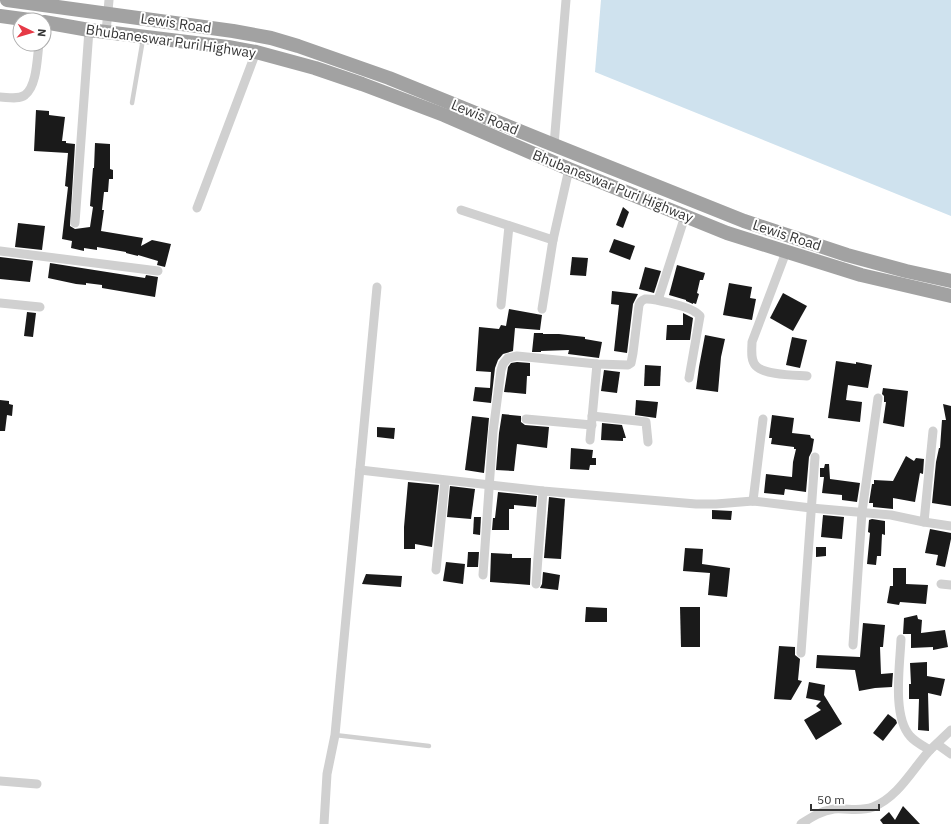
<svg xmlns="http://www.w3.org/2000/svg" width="951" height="824" font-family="'IBM Plex Sans',sans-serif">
<rect width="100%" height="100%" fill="#fff"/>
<polygon fill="#cfe2ee" points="601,0 951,0 951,216 595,72"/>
<g fill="#1a1a1a">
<polygon points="36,110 49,111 49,115 65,117 62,141 66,141 66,143 75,144 70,226 75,229 90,227 93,207 90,206 93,168 94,168 95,143 110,144 110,169 113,170 113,179 109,179 108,192 104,192 102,210 104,210 101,231 143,238 141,246 152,240 171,244 165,267 157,265 158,261 138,255 138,256 126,253 126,252 97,247 97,250 84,248 84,251 71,248 72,241 62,239 68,187 65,186 68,153 34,151"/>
<polygon points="623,207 629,212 623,228 616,225"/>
<polygon points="18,223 45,226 42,250 15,247"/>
<polygon points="614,239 635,246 630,260 609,252"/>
<polygon points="0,257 33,261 30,282 0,279"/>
<polygon points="572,257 588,258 586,276 570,275"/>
<polygon points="50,263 145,278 146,275 158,277 155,297 102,288 102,285 86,283 86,285 76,284 48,278"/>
<polygon points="677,265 705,273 703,280 700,280 697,293 699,294 696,304 693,303 693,304 686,301 686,300 669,295"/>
<polygon points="645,267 661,271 654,293 639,289"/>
<polygon points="729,283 752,287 750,298 756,299 752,320 723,315"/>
<polygon points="612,291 638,294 633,304 627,353 614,351 619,305 611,304"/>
<polygon points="783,293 807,306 793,331 770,318"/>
<polygon points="509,309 542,315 540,330 515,328 513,351 503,354 498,360 495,368 491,403 473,401 475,387 490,388 491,372 476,371 479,327 499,329 501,325 506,326"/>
<polygon points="27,312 36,313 33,337 24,336"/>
<polygon points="683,313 693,318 690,340 666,340 667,325 683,325"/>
<polygon points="534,333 543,333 543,334 559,334 585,337 585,339 602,342 599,358 568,354 569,350 541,351 541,352 532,352"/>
<polygon points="705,335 725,339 721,357 718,392 696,389 699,367"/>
<polygon points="792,337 807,340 800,368 786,365"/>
<polygon points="836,361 856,364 856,362 872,365 868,388 848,385 846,400 862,402 860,422 828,418"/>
<polygon points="517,362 530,363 530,376 527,376 526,394 504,392 508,367 511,363"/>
<polygon points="645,365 661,366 660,386 644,386"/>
<polygon points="604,370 620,372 617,393 601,391"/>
<polygon points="883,388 908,391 904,427 883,423 886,402 884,402 884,396 882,394"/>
<polygon points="0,400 9,401 9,404 13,405 12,416 7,415 5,431 0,431"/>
<polygon points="636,400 658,402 656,418 635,415"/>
<polygon points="943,404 951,406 951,506 932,503 936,462 939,448 940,448 942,420 946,420"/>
<polygon points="502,414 521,416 521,422 525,425 549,427 547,448 517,444 514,471 496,470 499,433"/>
<polygon points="772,415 794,418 792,433 810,435 811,438 814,439 812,451 809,457 806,492 785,489 784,495 764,493 766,474 792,477 793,462 796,449 794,449 794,447 771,444 772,438 769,438"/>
<polygon points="472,416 489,418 484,473 465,470"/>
<polygon points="602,423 622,425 626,438 623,438 623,441 601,440"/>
<polygon points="377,427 395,428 394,439 377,437"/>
<polygon points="571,448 593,450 592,458 596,458 596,465 590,465 589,470 570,469"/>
<polygon points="906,456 914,461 916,458 924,459 923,474 920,473 915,502 893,498 893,509 873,507 873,503 869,503 872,484 874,484 874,480 893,481"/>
<polygon points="825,464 829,464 830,479 860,483 857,502 842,500 842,495 822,493 824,477 820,477 820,468 824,468"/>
<polygon points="408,482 439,485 432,547 415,544 415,549 404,549 404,527"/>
<polygon points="450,486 475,489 471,519 447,517"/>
<polygon points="498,492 537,496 536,507 514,505 514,509 509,509 509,530 492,530 493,518 495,518"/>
<polygon points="549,497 565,499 561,559 544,558"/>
<polygon points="712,510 732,511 731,520 712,519"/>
<polygon points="823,515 844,517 842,539 821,537"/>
<polygon points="474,517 481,517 480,535 473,534"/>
<polygon points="872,519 885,521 885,535 882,534 881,556 877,556 876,565 867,564 870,533 868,532 869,520"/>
<polygon points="930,529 951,533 951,539 945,567 936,565 938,555 925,553"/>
<polygon points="816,547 826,547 826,556 816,557"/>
<polygon points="685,548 703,549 702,564 730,568 727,597 708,595 710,573 683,571"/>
<polygon points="468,552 479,552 478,567 467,567"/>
<polygon points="491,553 512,554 512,558 531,558 530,585 490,582"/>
<polygon points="446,562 465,564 463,584 443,581"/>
<polygon points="893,568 906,568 906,584 928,585 926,604 900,602 899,605 887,603 890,586 893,586"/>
<polygon points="543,572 560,575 558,590 540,588 542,584"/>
<polygon points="366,574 402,576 401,587 362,584"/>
<polygon points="586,607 607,608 607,622 585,622"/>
<polygon points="680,607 700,607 700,647 681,647"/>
<polygon points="917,615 918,619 922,620 921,633 945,630 948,647 933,650 933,647 911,648 911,634 903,634 904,618"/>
<polygon points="863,623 885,625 883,647 880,647 881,674 893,673 892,687 875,688 859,691 855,670 816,668 817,655 860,657"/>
<polygon points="779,646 795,647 795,655 800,659 798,680 802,681 791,700 774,699"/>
<polygon points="927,662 927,676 945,679 941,696 928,693 929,731 918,730 919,699 909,699 909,684 911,684 910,663"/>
<polygon points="809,682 825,685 824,695 842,724 816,740 804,720 821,710 816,706 821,701 806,698"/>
<polygon points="888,714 896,720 897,723 883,741 873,733"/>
<polygon points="903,806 920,824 883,824 880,820 889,812 895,820"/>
</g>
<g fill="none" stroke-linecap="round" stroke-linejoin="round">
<g stroke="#d0d0d0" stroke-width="4.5">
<polyline points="132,103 143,39"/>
<polyline points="335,735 429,746"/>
</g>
<g stroke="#d0d0d0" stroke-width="9">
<polyline points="106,32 109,0"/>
<path d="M0,97C7,97 18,100 25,95C37,86 37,58 39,44"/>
<polyline points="554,145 566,0"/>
<polyline points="197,208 256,52"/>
<polyline points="461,210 553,240"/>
<polyline points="75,223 89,30"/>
<polyline points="0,251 158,271"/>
<path d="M786,252L752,342C752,349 750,360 756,366C764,375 795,375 807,376"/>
<polyline points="658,300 685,216"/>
<polyline points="0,303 40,307"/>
<polyline points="501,305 509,226"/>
<polyline points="542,309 553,240 569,169"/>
<polyline points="592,416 646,422 648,442"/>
<polyline points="526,419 592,425"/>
<polyline points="590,440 597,364"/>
<polyline points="360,470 543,491 696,504 716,504 753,501 811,508 891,515 924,522 951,526"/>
<polyline points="753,501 763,419"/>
<polyline points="924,522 933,431"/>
<polyline points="436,570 445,481"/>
<path d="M483,575L493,432L501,370L503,364L508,358L517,356L597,364L628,365L631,363L633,353L639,305C640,302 642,300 645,299C653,298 689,307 695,312C696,312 699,315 700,316L689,378"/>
<polyline points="536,584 543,491"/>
<polyline points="941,584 951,585"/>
<path d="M901,639C900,665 892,716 910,736C915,742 923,746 930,750"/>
<polyline points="853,645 862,512 878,398"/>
<polyline points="801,653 815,457"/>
<polyline points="937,744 951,754"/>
<polyline points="0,781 37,784"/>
<polyline points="324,824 327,774 335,735 377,287"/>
<path d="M801,824C812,817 821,811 834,809C847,808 860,812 873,807C898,797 912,770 929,751C936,744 944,737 951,730"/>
</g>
<g stroke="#a2a2a2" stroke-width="14">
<polyline points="7,0 233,31 271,38 298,46 389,78 554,145 744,221 847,255 906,271 951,281"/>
<polyline points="0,16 30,20"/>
<polyline points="44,22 89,30 228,47 256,52 315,68 362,84 444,115 569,169 727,233 861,275 951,296"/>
</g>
</g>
<g text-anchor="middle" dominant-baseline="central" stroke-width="4" stroke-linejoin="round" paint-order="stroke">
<g font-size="14" fill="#333" stroke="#fff">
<text transform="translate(176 23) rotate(8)">Lewis Road</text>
<text transform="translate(171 41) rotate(8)">Bhubaneswar Puri Highway</text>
<text transform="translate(485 117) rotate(22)">Lewis Road</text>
<text transform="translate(613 186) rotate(22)">Bhubaneswar Puri Highway</text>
<text transform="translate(787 235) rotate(18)">Lewis Road</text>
</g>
</g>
<g transform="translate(32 32) rotate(95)"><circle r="19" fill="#ffffff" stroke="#adadad"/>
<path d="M0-3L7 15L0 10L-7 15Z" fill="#e63946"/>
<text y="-6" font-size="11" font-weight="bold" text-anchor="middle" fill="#333333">N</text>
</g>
<path d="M811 804v6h68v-6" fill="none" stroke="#333333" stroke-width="2"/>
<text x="817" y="804" font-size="12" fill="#333333" stroke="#ffffff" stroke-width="3" paint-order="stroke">50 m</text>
</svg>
